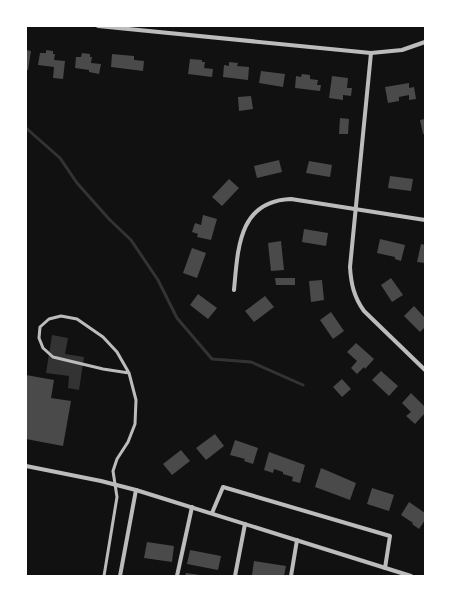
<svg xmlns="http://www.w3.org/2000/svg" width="451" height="602" font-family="Ubuntu,sans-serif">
<rect width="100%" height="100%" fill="#111"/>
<polygon fill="#333" points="52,335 68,338 65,354 84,357 79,390 68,388 69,376 46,373"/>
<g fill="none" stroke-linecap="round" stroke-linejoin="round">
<polyline stroke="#333" stroke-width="3" points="26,128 60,158 77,183 109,219 131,240 158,280 177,318 212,359 251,362 303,385"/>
</g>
<g fill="#4a4a4a">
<polygon points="26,50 31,51 28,70 26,70"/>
<polygon points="46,50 53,51 53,54 55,54 54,60 65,61 63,79 53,78 54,67 38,65 40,53 46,53"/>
<polygon points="82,53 90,54 90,57 92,57 91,63 101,64 99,74 89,72 89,70 75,68 76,57 81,57"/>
<polygon points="112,54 134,56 134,60 144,61 143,71 111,67"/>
<polygon points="190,59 202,60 202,62 205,62 204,68 213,69 212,77 188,74"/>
<polygon points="229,62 238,63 237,66 249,67 248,80 223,77 224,65 229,66"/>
<polygon points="261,71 285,74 283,87 259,83"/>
<polygon points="302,74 310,75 310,79 318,80 317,85 321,85 320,91 295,88 296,76 301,77"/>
<polygon points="332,76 348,78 347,88 352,88 351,96 343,95 343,100 329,98"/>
<polygon points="409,83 409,88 414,87 416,99 409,100 409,95 399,97 399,101 388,103 385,87"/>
<polygon points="251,96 253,109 239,111 238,97"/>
<polygon points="340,118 349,119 348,134 339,134"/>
<polygon points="425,119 425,134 423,134 420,120"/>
<polygon points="279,160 282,172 257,178 254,166"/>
<polygon points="309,161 332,165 330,177 306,173"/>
<polygon points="390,176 413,179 411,191 388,188"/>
<polygon points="229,179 239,188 222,206 212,197"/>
<polygon points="203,215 217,219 211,240 197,237 198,234 192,232 195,223 201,225"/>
<polygon points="304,229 328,233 326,246 302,242"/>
<polygon points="380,239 405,245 401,261 395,259 395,257 377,253"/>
<polygon points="281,241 284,270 271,271 268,243"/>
<polygon points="421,244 425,245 425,263 417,262"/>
<polygon points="192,248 206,253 197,278 183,273"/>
<polygon points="275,278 295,278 295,285 276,285"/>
<polygon points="391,278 403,295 392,302 381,285"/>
<polygon points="322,280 324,300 311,302 309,281"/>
<polygon points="198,294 217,308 208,319 190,305"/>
<polygon points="265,296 274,307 254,322 245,311"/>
<polygon points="414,306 425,318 425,327 420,332 404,316"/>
<polygon points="331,312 344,331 333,339 320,320"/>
<polygon points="356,343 374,359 365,369 364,367 357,374 351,368 357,361 347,352"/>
<polygon points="381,371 398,386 389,396 372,380"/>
<polygon points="26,375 54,380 51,398 71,401 63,446 26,439"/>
<polygon points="342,379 351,389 342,397 333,387"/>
<polygon points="411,393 425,407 425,413 415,424 406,416 411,412 402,403"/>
<polygon points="215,434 224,446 206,460 196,448"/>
<polygon points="235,440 258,448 253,464 244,461 245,459 230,455"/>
<polygon points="181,450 190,461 172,475 163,464"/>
<polygon points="269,452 305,465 300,483 292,481 293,477 283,474 283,472 274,469 273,473 264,470"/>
<polygon points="321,468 356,483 350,500 315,487"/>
<polygon points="372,488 394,495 389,511 367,504"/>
<polygon points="409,502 425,513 425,520 419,529 412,524 413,523 401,515"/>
<polygon points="147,542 174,546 172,562 144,558"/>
<polygon points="190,550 221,556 218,570 187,564"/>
<polygon points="254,561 286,566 284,576 252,575"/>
<polygon points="186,573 200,575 200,576 185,576"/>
</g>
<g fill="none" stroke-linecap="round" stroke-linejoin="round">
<polyline stroke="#bcbcbc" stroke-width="3" points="104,576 117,497 113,471 117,459 128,442 135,424 136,400 129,373 117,352 103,337 77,319 61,316 49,319 40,327 39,338 43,348 53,357 103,369 129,373"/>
<g stroke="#bcbcbc" stroke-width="4">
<polyline points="98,26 371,53 402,50 425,42"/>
<path d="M371,53L350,267C351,284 354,297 364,311L425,370"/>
<path d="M234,290C238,249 238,201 291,199L425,220"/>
<polyline points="26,466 101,481 136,490 411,576"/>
<polyline points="212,513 223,487 390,536 385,568"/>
<polyline points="120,576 136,490"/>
<polyline points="177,576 192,507"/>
<polyline points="235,576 245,524"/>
<polyline points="291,576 297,540"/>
</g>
</g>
<rect width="451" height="602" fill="none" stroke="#ffffff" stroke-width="54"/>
</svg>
